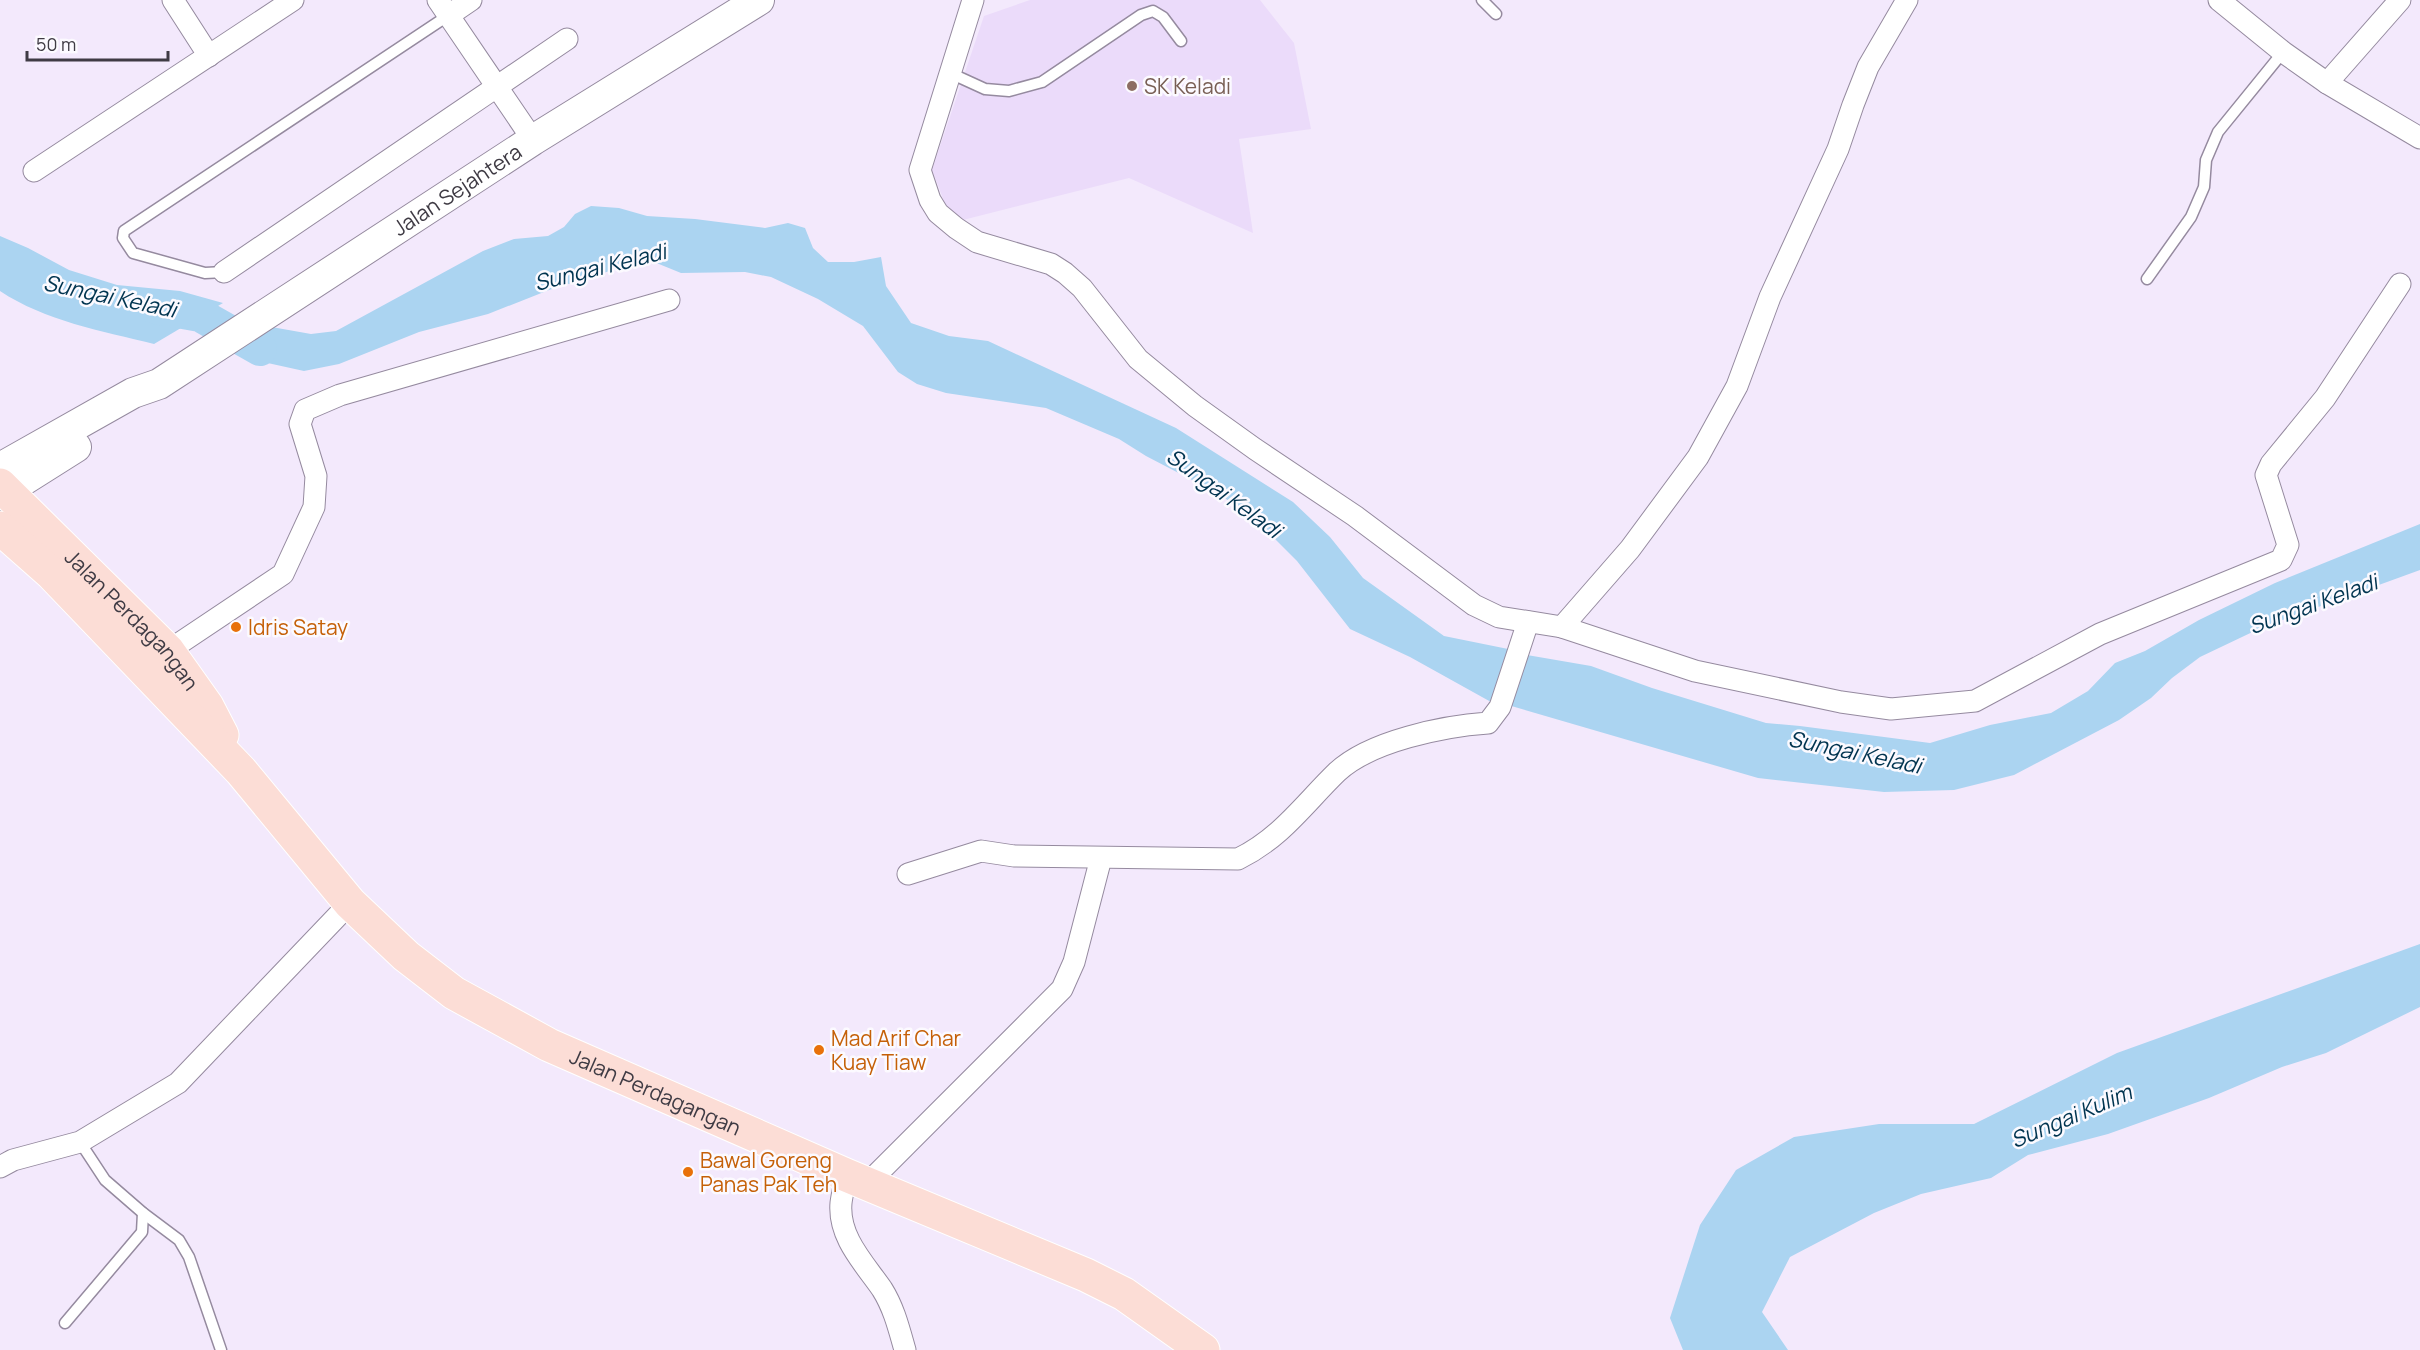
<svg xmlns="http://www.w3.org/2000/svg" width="2420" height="1350" font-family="Manrope,sans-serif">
<rect width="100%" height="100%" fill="#f3e9fc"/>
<polygon fill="#ebdbfa" points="1030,0 1260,0 1294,43 1311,129 1239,139 1253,233 1129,178 959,221 949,214 932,170 984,16"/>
<g fill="#abd4f1">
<polygon points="591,206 619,208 647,216 695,219 765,228 788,223 805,228 813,248 828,262 854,262 881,257 886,286 911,323 949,336 988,341 1176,428 1293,502 1330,537 1363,578 1444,636 1518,651 1500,707 1410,657 1350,629 1297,561 1253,517 1217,493 1146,456 1119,439 1046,408 946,393 917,384 898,372 863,326 818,299 771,277 745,272 681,273 654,262 632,264 549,290 488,314 419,332 339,364 304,371 254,360 235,349 266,326 311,334 336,331 483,251 514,239 548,236 564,227 575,214"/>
<path d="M0,236L28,248L69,270L117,285L180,291L223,303L154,344C102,331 45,321 0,291Z"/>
<polygon points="2420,524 2420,570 2263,627 2200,657 2172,678 2151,698 2119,720 2014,775 1954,790 1884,792 1758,778 1508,705 1527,655 1591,666 1652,688 1766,723 1800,726 1930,743 1990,725 2051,713 2088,691 2115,663 2145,651 2199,620 2275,583"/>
<polygon points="2420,944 2420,1007 2326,1053 2282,1067 2209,1098 2108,1134 2028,1155 1991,1178 1921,1194 1874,1213 1790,1257 1762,1312 1788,1350 1683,1350 1670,1318 1700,1225 1736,1170 1794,1137 1879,1124 1974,1124 2117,1053"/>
</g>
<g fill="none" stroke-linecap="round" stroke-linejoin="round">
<polyline stroke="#abd4f1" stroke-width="34" points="155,307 200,315 260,349"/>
<g stroke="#958a9f" stroke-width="13">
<g id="service">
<polyline points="1482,0 1496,14"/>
<polyline points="950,73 985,89 1009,91 1042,82 1141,15 1153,11 1163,17 1181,41"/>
<polyline points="224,272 205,273 133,253 123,238 124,231 449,15"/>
<polyline points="2147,279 2191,217 2204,187 2206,160 2218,132 2283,52"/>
<polyline points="80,1142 105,1180 143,1213 179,1240 189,1257 221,1350"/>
<polyline points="65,1323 142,1232 143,1213"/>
</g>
</g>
<g stroke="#958a9f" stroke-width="23">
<g id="minor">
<polyline points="173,0 209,56"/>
<polyline points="438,0 533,140"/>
<polyline points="973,0 920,170 930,200 938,213 956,228 977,242 1051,264 1065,273 1082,288 1138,359 1195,406 1255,449 1355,516 1474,605 1499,617 1562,627 1695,671 1841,702 1891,709 1975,701 2100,634 2281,560 2288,545 2266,475 2271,464 2325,398 2400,284"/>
<polyline points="2219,0 2283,52 2327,83 2420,138"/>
<polyline points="449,15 471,0"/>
<polyline points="2327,83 2400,0"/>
<polyline points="34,171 293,0"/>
<polyline points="224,272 567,39"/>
<polyline points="1562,627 1630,549 1698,457 1737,386 1770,297 1838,149 1853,105 1868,67 1907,0"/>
<polyline points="168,651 283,574 314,507 316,476 300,424 305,410 340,395 669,300"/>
<path d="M908,874L981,851L1014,856L1238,859C1281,838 1304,804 1337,772C1370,741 1444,726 1488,723L1500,707L1528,622"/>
<polyline points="0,1167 13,1160 80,1142 178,1083 350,903"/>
<path d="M846,1175C845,1184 842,1194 841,1203C838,1237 864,1263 882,1289C894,1308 899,1329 905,1350"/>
<polyline points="867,1184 1062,989 1074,962 1101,858"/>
</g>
</g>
<g stroke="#958a9f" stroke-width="32">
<g id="secondary">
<path id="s1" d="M0,468L133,393L159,384L533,140L759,0"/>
<polyline points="0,495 76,447"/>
</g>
</g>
<g stroke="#fff" stroke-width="35">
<g id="primary">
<path id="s2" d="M0,485L168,651L207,706L222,735"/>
<path id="s3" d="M0,528L52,574L241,771L350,903L406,956L454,993L549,1045L846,1175L1086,1275L1124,1294L1203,1350"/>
</g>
</g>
<use href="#service" stroke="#fff" stroke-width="10"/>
<use href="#minor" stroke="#fff" stroke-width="21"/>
<use href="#secondary" stroke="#fff" stroke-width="30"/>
<use href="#primary" stroke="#fcddd6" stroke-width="33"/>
</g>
<circle fill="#8d6e63" stroke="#fcfaff" stroke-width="2" cx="1132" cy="86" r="6"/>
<g fill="#e8710a" stroke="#fcfaff" stroke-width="2">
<circle cx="236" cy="627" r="6"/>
<circle cx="819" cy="1050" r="6"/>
<circle cx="688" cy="1172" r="6"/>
</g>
<g text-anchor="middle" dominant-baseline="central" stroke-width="5" stroke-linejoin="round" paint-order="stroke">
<g font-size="21" fill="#785e54" stroke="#fcfaff" text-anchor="start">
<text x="1144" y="86">SK Keladi</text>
</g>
<g font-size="21" fill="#3f3b44" stroke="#fcfaff">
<text stroke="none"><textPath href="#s1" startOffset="536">Jalan Sejahtera</textPath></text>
<text stroke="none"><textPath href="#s2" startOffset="189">Jalan Perdagangan</textPath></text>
<text stroke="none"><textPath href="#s3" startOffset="876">Jalan Perdagangan</textPath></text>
</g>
<g font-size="21" fill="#c56008" stroke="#fcfaff" text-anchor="start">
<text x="248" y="627">Idris Satay</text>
<text x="831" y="1038">Mad Arif Char<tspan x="831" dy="24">Kuay Tiaw</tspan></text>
<text x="700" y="1160">Bawal Goreng<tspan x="700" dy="24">Panas Pak Teh</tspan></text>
</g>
<g font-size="22" font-style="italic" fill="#003450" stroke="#fcfaff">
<text transform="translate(600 267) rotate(-14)">Sungai Keladi</text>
<text transform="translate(110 296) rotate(12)">Sungai Keladi</text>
<text transform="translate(1224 493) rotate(36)">Sungai Keladi</text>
<text transform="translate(2313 604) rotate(-20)">Sungai Keladi</text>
<text transform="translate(1855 752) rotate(12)">Sungai Keladi</text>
<text transform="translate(2071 1116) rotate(-23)">Sungai Kulim</text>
</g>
</g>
<path d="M27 51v9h141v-9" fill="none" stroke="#3f3b44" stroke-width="3"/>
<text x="36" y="51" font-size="18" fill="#3f3b44" stroke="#fcfaff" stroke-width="4.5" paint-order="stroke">50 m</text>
</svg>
